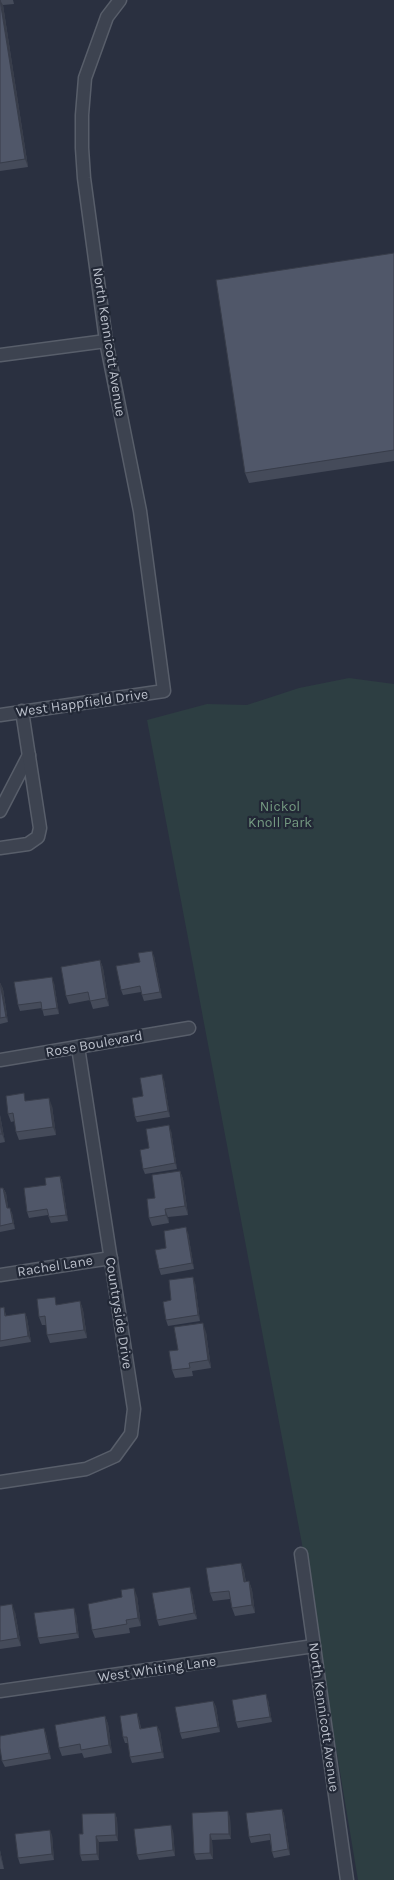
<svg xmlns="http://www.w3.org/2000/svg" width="394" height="1880" font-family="Karla,sans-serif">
<rect width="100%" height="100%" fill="#2a3040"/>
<polygon fill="#2d3e42" points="349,678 394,684 394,1880 358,1880 302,1544 147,720 207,704 247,705 299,688"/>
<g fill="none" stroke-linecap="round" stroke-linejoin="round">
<g stroke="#585e6a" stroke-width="15">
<g id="minor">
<polyline points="0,355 106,341"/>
<polyline points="0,715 164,691 140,511 106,341 84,178 82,148 82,115 85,78 107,17 120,0"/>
<polyline points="0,811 29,755"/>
<polyline points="0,848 28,844 38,837 40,828 22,711"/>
<polyline points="0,1060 189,1028"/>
<polyline points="0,1275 111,1258"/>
<polyline points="0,1482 86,1469 115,1456 131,1434 134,1409 78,1047"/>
<polyline points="301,1554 347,1880"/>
<polyline points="0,1691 314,1646"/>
</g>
</g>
<use href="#minor" stroke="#3d4350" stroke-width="12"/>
</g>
<g fill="#454b5a">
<polygon points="0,0 13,0 14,4 3,5 28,167 0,171"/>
<polygon points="394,253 394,461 249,483 245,473"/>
<polygon points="154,956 162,998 144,1001 141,992 123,995 121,990 140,962"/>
<polygon points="100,960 103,968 109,1006 93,1009 90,1000 69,1004 66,996"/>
<polygon points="0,983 3,989 8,1022 0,1024"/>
<polygon points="54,983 59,1014 44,1016 42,1008 20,1011 18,1005"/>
<polygon points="164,1080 170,1117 137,1122 135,1117 143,1096"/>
<polygon points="27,1101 52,1106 56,1135 19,1140 16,1132 15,1121 11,1122 8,1114"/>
<polygon points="0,1115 5,1142 0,1143"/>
<polygon points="171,1131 177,1169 145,1174 143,1169 149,1148"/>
<polygon points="180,1171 183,1179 188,1215 168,1217 169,1223 152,1226 149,1218 155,1198"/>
<polygon points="60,1176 62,1181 68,1221 51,1223 48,1215 29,1218 27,1212 46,1185"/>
<polygon points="0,1188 3,1188 6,1193 8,1208 12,1213 15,1229 0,1232"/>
<polygon points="188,1233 194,1269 161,1275 159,1269 166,1248"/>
<polygon points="195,1283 200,1321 168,1326 166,1320 171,1300"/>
<polygon points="80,1301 83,1310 87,1338 50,1343 47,1335 46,1325 42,1325 39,1317"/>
<polygon points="4,1307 6,1316 25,1313 27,1318 31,1342 0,1347 0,1308"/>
<polygon points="206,1332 211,1368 192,1371 193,1376 175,1378 172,1370 178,1350"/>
<polygon points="241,1563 244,1571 246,1582 249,1581 252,1590 255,1613 235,1616 232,1608 230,1599 213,1601 210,1593"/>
<polygon points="192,1593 197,1619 159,1626 157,1620"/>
<polygon points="137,1596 141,1626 129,1628 130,1633 95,1638 92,1630"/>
<polygon points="0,1606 15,1612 21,1646 0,1649"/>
<polygon points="76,1614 79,1638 40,1644 38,1638"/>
<polygon points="268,1700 272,1722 238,1728 236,1722"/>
<polygon points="213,1701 216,1707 220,1732 182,1739 180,1733"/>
<polygon points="137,1713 139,1719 141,1728 160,1731 164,1758 132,1763 130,1757 128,1743 125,1743 123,1737"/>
<polygon points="105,1716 108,1724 112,1753 84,1758 82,1753 62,1756 59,1748"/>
<polygon points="44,1728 46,1734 51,1759 5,1767 2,1761"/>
<polygon points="282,1809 284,1814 290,1855 274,1858 272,1852 270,1840 251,1843 249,1837"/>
<polygon points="115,1813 117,1819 118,1841 99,1842 99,1860 82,1861 80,1855 83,1834"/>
<polygon points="192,1813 230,1817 231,1839 212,1840 213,1859 196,1860 194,1854"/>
<polygon points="173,1831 175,1856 139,1860 137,1855"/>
<polygon points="52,1835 54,1860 20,1864 18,1858"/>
<polygon points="0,1850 4,1869 0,1869"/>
</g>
<g fill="#383d4a">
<polygon points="0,0 3,5 28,167 25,159"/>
<polygon points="152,951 154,956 162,998 160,992"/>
<polygon points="100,960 103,968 109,1006 106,998"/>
<polygon points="52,977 54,983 59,1014 57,1008"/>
<polygon points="0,983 3,989 8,1022 6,1017"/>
<polygon points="162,1074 164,1080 170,1117 168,1111"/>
<polygon points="49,1098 52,1106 56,1135 53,1127"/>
<polygon points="0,1115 5,1142 2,1134 0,1124"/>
<polygon points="169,1125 171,1131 177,1169 175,1163"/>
<polygon points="180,1171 183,1179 188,1215 185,1206"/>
<polygon points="60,1176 62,1181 68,1221 66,1215"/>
<polygon points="3,1188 6,1193 9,1214 7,1208"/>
<polygon points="10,1208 12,1213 15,1229 13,1223"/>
<polygon points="165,1209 168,1217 169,1223 166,1215"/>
<polygon points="186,1227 188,1233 194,1269 192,1263"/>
<polygon points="193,1277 195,1283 200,1321 198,1315"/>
<polygon points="80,1301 83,1310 87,1338 84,1330"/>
<polygon points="25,1313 27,1318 31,1342 28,1336"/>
<polygon points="203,1323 206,1332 211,1368 208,1360"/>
<polygon points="241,1563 244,1571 247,1590 244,1582"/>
<polygon points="249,1581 252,1590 255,1613 252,1605"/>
<polygon points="190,1587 192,1593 197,1619 194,1613"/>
<polygon points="134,1588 137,1596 141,1626 138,1618"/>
<polygon points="12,1604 15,1612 21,1646 18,1638"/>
<polygon points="74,1608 76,1614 79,1638 77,1633"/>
<polygon points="266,1694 268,1700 272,1722 270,1717"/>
<polygon points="213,1701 216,1707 220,1732 218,1727"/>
<polygon points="137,1713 139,1719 142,1734 140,1729"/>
<polygon points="105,1716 108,1724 112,1753 109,1745"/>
<polygon points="157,1726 160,1731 164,1758 162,1752"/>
<polygon points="44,1728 46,1734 51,1759 49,1753"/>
<polygon points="282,1809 284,1814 290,1855 288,1849"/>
<polygon points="228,1811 230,1817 231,1839 229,1834"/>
<polygon points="115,1813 117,1819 118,1841 116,1835"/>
<polygon points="171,1825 173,1831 175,1856 173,1850"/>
<polygon points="50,1830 52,1835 54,1860 52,1854"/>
<polygon points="210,1834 212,1840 213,1859 210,1853"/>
<polygon points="96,1836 99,1842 99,1860 97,1854"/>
<polygon points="0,1850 4,1869 0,1855"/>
</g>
<g fill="#505769" stroke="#383d4a">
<polygon points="0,0 25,159 0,163"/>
<polygon points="394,253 394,450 245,473 216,280"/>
<polygon points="152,951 160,992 142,995 140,986 121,990 116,966 140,962 138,953"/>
<polygon points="100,960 106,998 90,1001 88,992 66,996 61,967"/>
<polygon points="52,977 57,1008 42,1010 41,1002 18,1005 14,982"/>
<polygon points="0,983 6,1017 0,1018"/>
<polygon points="162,1074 168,1111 135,1117 132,1098 143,1096 140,1078"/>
<polygon points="24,1093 25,1101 49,1098 53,1127 16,1132 13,1113 8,1114 6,1096"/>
<polygon points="0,1124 2,1134 0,1134"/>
<polygon points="169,1125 175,1163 143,1169 140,1150 149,1148 146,1129"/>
<polygon points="180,1171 185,1206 165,1209 166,1215 149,1218 147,1199 155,1198 152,1175"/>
<polygon points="60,1176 66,1215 49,1217 47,1209 27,1212 24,1188 46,1185 45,1178"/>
<polygon points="0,1188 3,1188 7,1208 10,1208 13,1223 0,1226"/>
<polygon points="186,1227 192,1263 159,1269 155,1250 166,1248 164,1231"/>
<polygon points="193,1277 198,1315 166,1320 163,1302 171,1300 169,1280"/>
<polygon points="55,1297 56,1305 80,1301 84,1330 47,1335 45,1316 39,1317 37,1299"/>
<polygon points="4,1307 5,1316 25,1313 28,1336 0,1341 0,1308"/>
<polygon points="203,1323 208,1360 189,1363 190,1368 172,1370 169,1351 178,1350 174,1327"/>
<polygon points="241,1563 244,1582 249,1581 252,1605 232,1608 229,1591 210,1593 206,1568"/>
<polygon points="190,1587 194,1613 157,1620 152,1593"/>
<polygon points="134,1588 138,1618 126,1620 127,1624 92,1630 88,1604 122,1597 121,1590"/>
<polygon points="12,1604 18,1638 0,1641 0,1606"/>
<polygon points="74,1608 77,1633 38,1638 34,1613"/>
<polygon points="266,1694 270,1717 236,1722 232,1700"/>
<polygon points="213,1701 218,1727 180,1733 175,1707"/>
<polygon points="137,1713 140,1729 157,1726 162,1752 130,1757 127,1737 123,1737 120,1716"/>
<polygon points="105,1716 109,1745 81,1750 80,1744 59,1748 55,1725"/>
<polygon points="44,1728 49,1753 2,1761 0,1748 0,1736"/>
<polygon points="282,1809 288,1849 272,1852 270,1834 249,1837 246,1813"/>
<polygon points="228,1811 229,1834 210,1834 210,1853 194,1854 192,1813"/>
<polygon points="115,1813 116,1835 96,1836 97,1854 80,1855 79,1834 83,1834 82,1814"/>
<polygon points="171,1825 173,1850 137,1855 134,1829"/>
<polygon points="50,1830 52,1854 18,1858 15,1834"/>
</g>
<g text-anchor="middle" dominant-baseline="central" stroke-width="4.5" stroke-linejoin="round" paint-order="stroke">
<g font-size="14" fill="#babfca" stroke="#222836">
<text transform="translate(109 342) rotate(81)">North Kennicott Avenue</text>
<text transform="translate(82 703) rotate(-8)">West Happfield Drive</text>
<text transform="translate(94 1044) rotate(-10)">Rose Boulevard</text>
<text transform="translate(55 1266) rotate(-9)">Rachel Lane</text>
<text transform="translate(119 1313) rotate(81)">Countryside Drive</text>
<text transform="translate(157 1669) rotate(-8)">West Whiting Lane</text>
<text transform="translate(324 1717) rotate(82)">North Kennicott Avenue</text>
</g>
<g font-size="14" fill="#749981" stroke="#222836">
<text x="280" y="806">Nickol<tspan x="280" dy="16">Knoll Park</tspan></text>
</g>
</g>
</svg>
